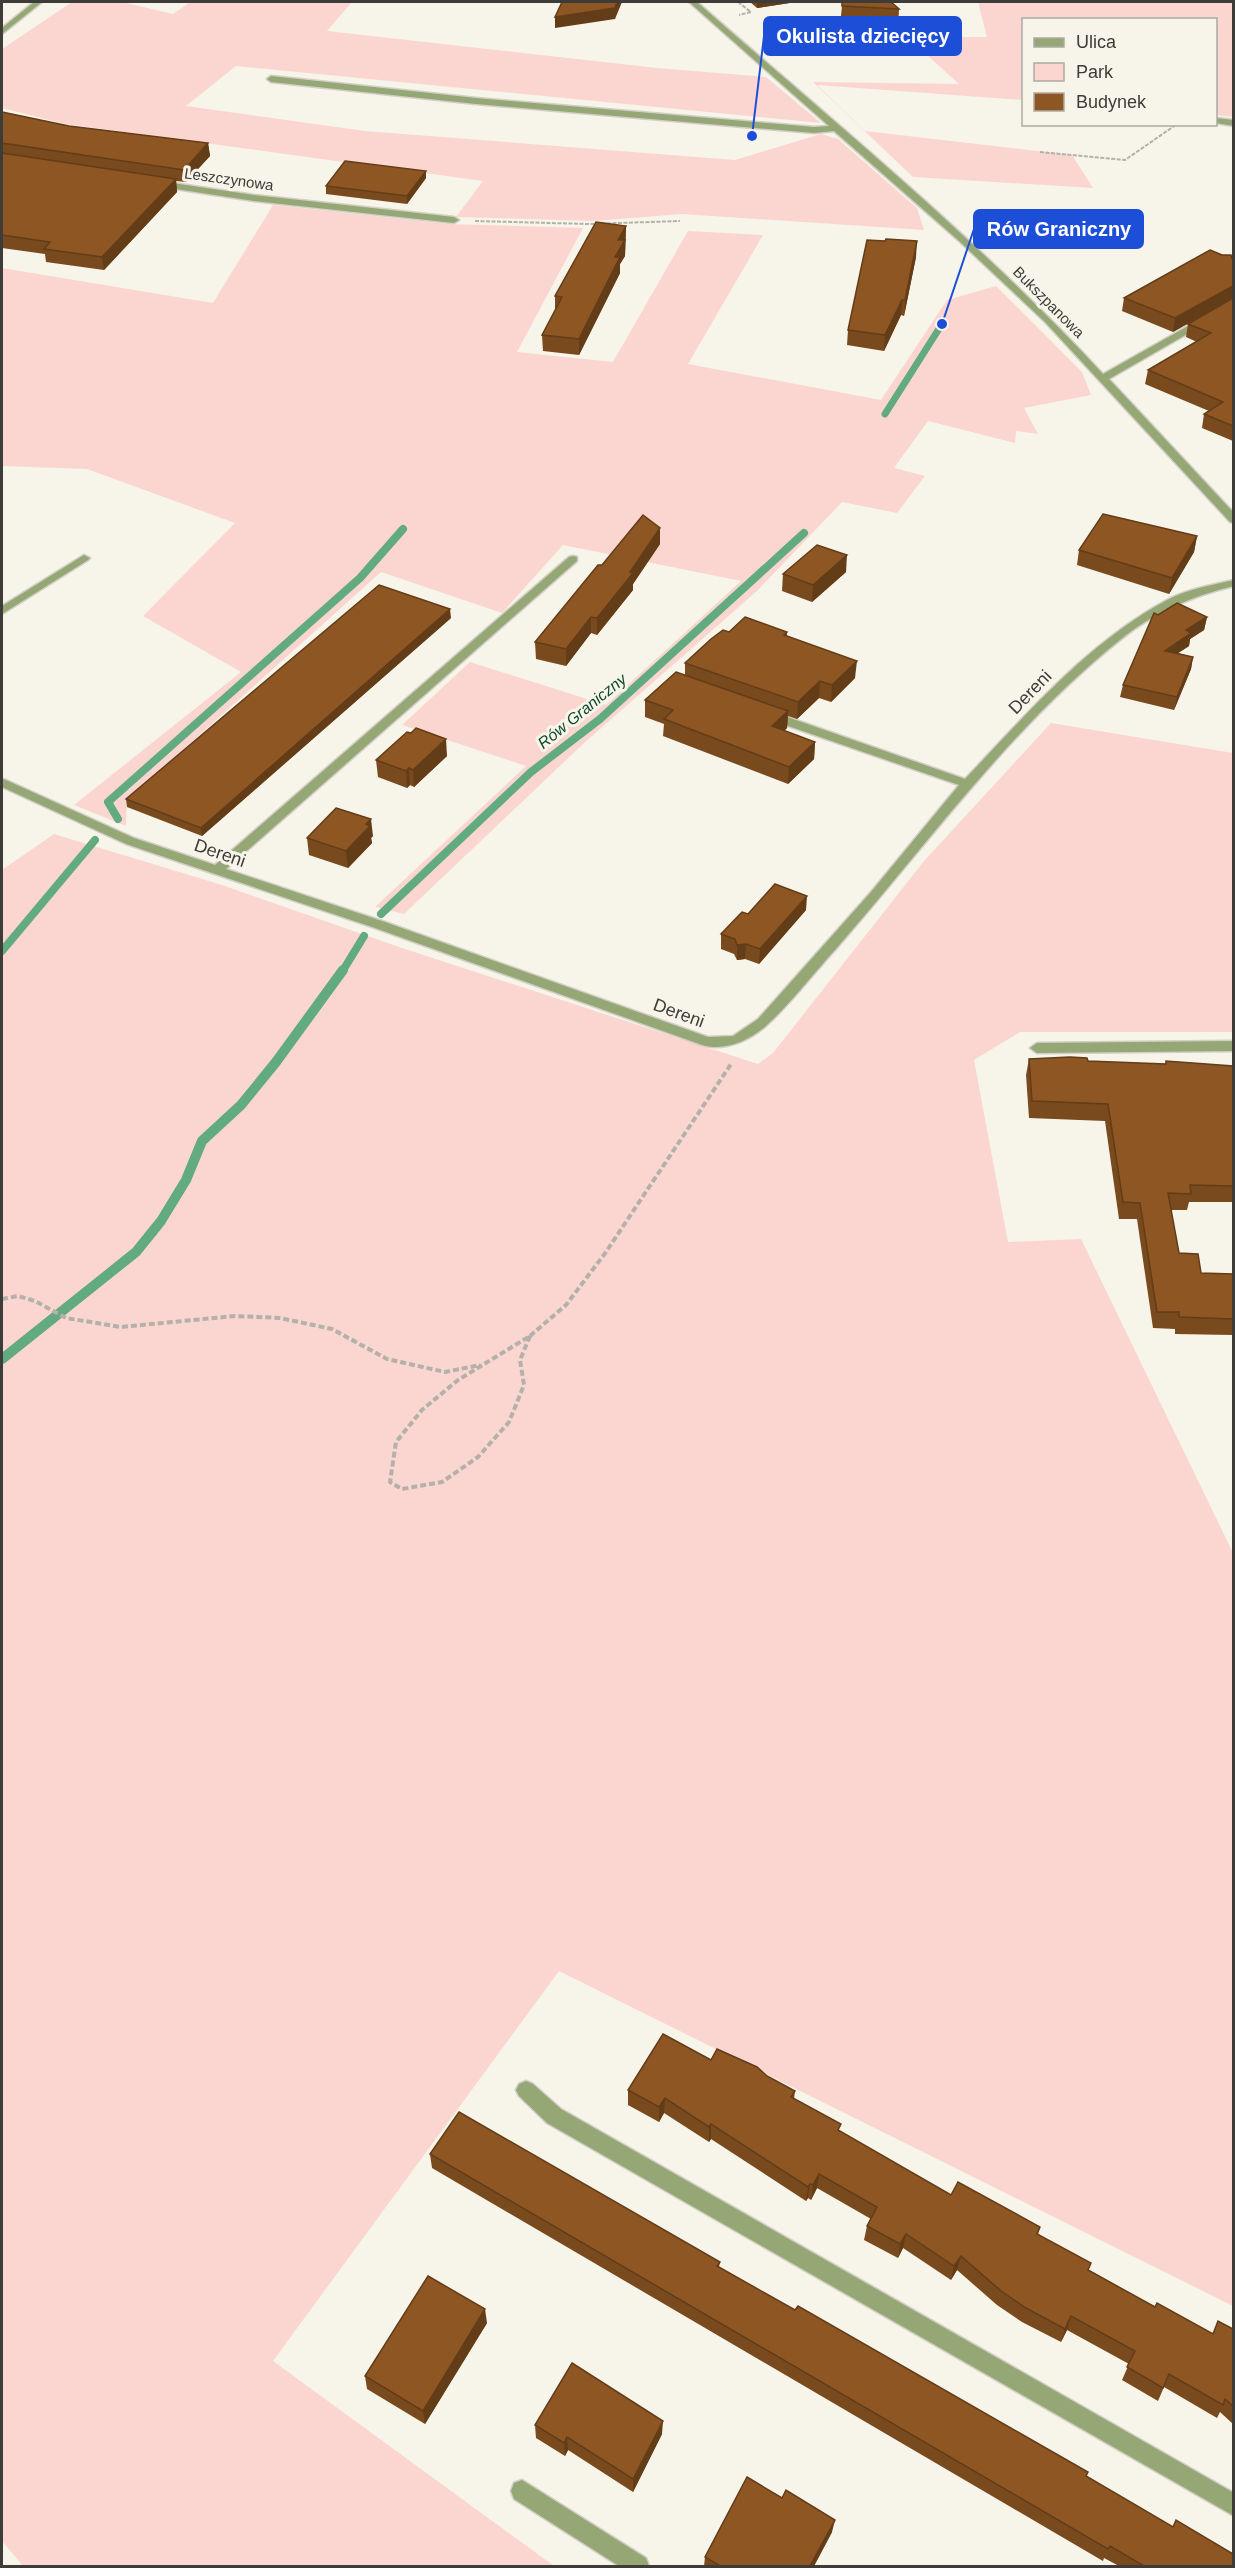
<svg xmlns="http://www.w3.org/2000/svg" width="1235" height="2568" font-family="Arial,sans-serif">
<rect width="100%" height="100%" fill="#f7f4ea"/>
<g fill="#fbd6d1">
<polygon points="72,2 122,2 173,14 190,2 352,2 327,31 657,68 766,77 821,123 236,66 186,106 365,131 735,160 821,134 838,139 917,208 924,230 682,214 594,221 456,217 483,181 65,124 2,108 2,49"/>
<polygon points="978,2 1233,2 1233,117 1216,115 1216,20 1024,20 1023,100 817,85 865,131 1072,155 1093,188 913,177 813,82 959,84 907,37 987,37"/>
<polygon points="273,205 448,224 583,228 517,352 613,362 688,231 763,235 688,364 881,400 947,300 996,286 1082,372 1091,395 1024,408 1038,434 1016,431 1015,443 928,421 894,468 925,476 897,513 842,502 757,591 583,744 404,914 375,907 526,766 402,725 470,662 606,705 741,581 563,545 502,613 381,572 127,800 126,826 74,805 241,672 143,616 235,523 87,469 2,466 2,268 213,303"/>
<polygon points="1051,723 1233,753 1233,1032 1020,1032 974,1060 1008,1242 1081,1239 1233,1553 1233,2306 559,1971 273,2361 554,2566 23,2566 2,2541 2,870 54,834 222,885 402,948 758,1064 773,1053 924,861"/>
</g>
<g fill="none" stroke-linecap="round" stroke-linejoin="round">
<polyline stroke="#62aa7f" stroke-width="7" points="885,414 942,324"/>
<g stroke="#62aa7f" stroke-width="8">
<polyline points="118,819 108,802 360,578 403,529"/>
<polyline points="381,914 531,772 600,719 804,533"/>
<polyline points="2,951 95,840"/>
<polyline points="342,972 364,936"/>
</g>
<polyline stroke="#62aa7f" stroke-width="10" points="2,1359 136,1252 161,1221 186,1180 202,1141 241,1105 276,1062 343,970"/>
<g stroke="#d2cfc6" stroke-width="3">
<g id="minor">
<polygon points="34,2 42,2 2,34 2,28"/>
<path d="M689,2H697C835,123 978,239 1103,374L1234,300V307L1109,379L1234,513V523L1230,522L1045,322L958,240L834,131L814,133L476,104L271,82L267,79L271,76L476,98L814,127L829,126Z"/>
<polygon points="1216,118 1234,120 1234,126 1216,123"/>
<polygon points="159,181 254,195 454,217 459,220 454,223 254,201 156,186 154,184"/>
<polygon points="84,555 90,558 88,560 2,614 2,606"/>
<path d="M573,556L577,557V561L226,869L385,922L708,1037L733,1036L758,1019L871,892L959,785L765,718V712H773L965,779C1027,714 1087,643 1167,600C1187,589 1212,585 1234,580V586C1192,596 1153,613 1120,640C1010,728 927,845 835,950C813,974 792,1002 768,1024C751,1040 725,1052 702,1045L375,928L126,844L2,787V779L6,780L134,838L215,865L569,557Z"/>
<polygon points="1234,1041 1234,1051 1037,1053 1030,1048 1037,1043"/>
<polygon points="526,2081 533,2084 561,2109 1234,2493 1234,2516 547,2123 519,2096 516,2090 519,2084"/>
<polygon points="522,2480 646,2558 649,2566 619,2566 514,2499 511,2491 514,2483"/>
</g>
</g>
<g stroke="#b3b1a9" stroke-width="2" stroke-dasharray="4 1.5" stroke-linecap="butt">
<polyline points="738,2 751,12 739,15"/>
<polyline points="1040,152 1125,160 1177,124"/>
<polyline points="475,221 589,224 680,221"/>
</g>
<g stroke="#b3b1a9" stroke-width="4" stroke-dasharray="6 3" stroke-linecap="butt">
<polyline points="2,1299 18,1296 35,1301 66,1318 121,1327 235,1316 280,1318 332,1329 387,1359 445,1372 480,1365"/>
<polygon points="530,1336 520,1360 524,1385 509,1422 478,1457 442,1482 402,1489 390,1482 396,1442 422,1410 458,1380"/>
<polyline points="530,1336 566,1305 606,1252 731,1064"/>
</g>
<use href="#minor" fill="#96a776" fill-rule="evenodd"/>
</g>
<g fill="#794a1e">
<polygon points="750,2 796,2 757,8"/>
<polygon points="842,6 899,9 898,28 840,25"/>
<polygon points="2,112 69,126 208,143 210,156 186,182 176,181 177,192 104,270 46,262 45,254 2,248"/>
<polygon points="426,178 407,204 326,194 326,186"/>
<polygon points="626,226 625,256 620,264 620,273 579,355 543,351 542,335 555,311 555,296"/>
<polygon points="916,257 904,316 901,315 884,351 847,345 848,330"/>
<polygon points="1232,258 1233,259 1233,441 1202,428 1204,414 1209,411 1145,384 1148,370 1197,342 1186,337 1188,324 1233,298 1173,332 1122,311 1124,298"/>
<polygon points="660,528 660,544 633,584 633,590 597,635 591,633 566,666 536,659 535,642 602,565"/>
<polygon points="1197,536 1194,552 1169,594 1077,565 1079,550"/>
<polygon points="846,572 812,602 782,591 783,574"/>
<polygon points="1158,615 1207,617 1204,630 1190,639 1189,646 1178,653 1193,657 1191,669 1174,710 1120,697 1123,685"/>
<polygon points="451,618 202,836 127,807 126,799"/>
<polygon points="729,632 787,632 787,636 855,678 831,702 819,698 797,719 788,716 787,728 784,731 815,742 814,759 788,784 663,736 664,724 645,717 645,700 685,675 685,663"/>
<polygon points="411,733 447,756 414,787 410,785 407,788 378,777 376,760"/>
<polygon points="373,836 371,838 372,843 348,868 309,855 307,838"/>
<polygon points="806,910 759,964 745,959 737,960 734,954 721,949 721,934 748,914"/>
<polygon points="1029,1059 1165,1064 1166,1061 1233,1066 1233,1202 1189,1202 1187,1210 1171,1210 1179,1253 1201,1273 1233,1274 1233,1335 1175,1334 1175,1329 1153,1328 1137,1219 1119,1219 1105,1121 1029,1118 1026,1075"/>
<polygon points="711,2060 767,2076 795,2091 794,2099 840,2132 951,2195 1040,2227 1038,2234 1089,2270 1155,2307 1213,2334 1233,2329 1233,2424 1220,2412 1217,2418 1164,2387 1158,2401 1122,2380 1129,2364 1067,2330 1061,2342 1022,2322 997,2305 957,2270 951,2280 903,2248 898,2258 864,2240 867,2226 871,2219 817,2188 811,2200 808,2198 806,2201 711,2139 709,2142 664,2113 659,2122 628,2105 628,2090"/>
<polygon points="430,2154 720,2262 719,2267 1086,2477 1233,2566 1119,2566 1104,2558 1103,2561 432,2168"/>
<polygon points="487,2323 425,2424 367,2389 365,2376"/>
<polygon points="535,2425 662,2434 633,2492 568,2450 565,2456 536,2438"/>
<polygon points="832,2532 814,2566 704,2566 705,2557"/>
</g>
<g fill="#633c18">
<polygon points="617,2 622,2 615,19 555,28 555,17"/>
<polygon points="757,2 796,2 757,8"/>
<polygon points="208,143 210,156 186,182 184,170"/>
<polygon points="426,171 426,178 407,204 407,196"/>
<polygon points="176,179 177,192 104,270 102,257"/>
<polygon points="626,226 625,256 620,264 620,273 579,355 579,339 615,257 618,240"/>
<polygon points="917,241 916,257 904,316 905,300"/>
<polygon points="1233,286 1233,298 1173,332 1175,318"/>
<polygon points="902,300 901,315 884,351 885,335"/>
<polygon points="660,528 660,544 633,584 633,590 597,635 597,618"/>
<polygon points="1197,536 1194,552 1169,594 1172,578"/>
<polygon points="847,555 846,572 812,602 813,585"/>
<polygon points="450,609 451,618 202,836 201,828"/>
<polygon points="591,617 591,633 566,666 566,649"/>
<polygon points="1207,617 1204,630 1190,639 1189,646 1163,663 1165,651 1186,630"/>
<polygon points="1193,657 1191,669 1174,710 1177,697"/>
<polygon points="857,661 855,678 831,702 832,685"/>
<polygon points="820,681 819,698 797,719 798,702"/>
<polygon points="788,711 787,728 771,743 772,726"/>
<polygon points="446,739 447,756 414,787 413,770"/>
<polygon points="815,742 814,759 788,784 789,767"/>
<polygon points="409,768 410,785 407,788 406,771"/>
<polygon points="371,819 373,836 371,838 372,843 348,868 346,851 366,824"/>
<polygon points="807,896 806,910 759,964 760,949"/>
<polygon points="746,944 745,959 737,960 737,945"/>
<polygon points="665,2098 664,2113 659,2122 659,2107"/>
<polygon points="711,2124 711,2139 709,2142 709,2127"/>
<polygon points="819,2174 817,2188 811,2200 813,2185"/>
<polygon points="810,2184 808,2198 806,2201 808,2187"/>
<polygon points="906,2234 903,2248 898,2258 900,2244"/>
<polygon points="961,2256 957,2270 951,2280 954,2266"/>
<polygon points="485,2309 487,2323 425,2424 423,2411"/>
<polygon points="1071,2316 1067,2330 1061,2342 1065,2329"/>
<polygon points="663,2421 662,2434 633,2492 633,2479"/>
<polygon points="567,2437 568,2450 565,2456 564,2443"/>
<polygon points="835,2520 832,2532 814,2566 810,2566"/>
</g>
<g fill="#8d5623" stroke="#633c18" stroke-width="1.5">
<polygon points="562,2 617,2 615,8 555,17"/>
<polygon points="842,2 891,2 899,9 842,6"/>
<polygon points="2,112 69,126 208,143 184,170 2,143"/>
<polygon points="2,153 176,179 102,257 44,249 50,242 2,235"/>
<polygon points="345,161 426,171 407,196 326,186"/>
<polygon points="596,222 626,226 618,240 625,240 615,257 620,257 579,339 542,335 562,297 555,296"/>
<polygon points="886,239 917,241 905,300 902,300 885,335 848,330 867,240 885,241"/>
<polygon points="1210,250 1222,255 1231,255 1232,258 1233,259 1233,286 1175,318 1124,298"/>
<polygon points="1233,298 1233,426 1204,414 1223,402 1148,370 1211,333 1188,324"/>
<polygon points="1103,514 1197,536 1172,578 1079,550"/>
<polygon points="643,515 660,528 630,572 633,573 597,618 591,617 566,649 535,642 598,565 602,565"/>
<polygon points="817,545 847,555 813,585 783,574"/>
<polygon points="379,585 450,609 201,828 126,799"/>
<polygon points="1177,603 1207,617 1186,630 1191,633 1165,651 1193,657 1177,697 1123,685 1154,613 1158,615"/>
<polygon points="745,617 787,632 784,635 857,661 832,685 820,681 798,702 685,663 711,639 723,630 729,632"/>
<polygon points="676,672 788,711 772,726 815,742 789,767 664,719 673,710 645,700"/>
<polygon points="416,728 446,739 413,770 409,768 406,771 376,760 407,732 411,733"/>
<polygon points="336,808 371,819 366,824 370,826 346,851 307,838"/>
<polygon points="775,884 807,896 760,949 746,944 737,945 735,939 721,934 742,912 748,914"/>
<polygon points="1070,1057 1087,1058 1088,1061 1166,1064 1166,1061 1233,1066 1233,1186 1190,1185 1191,1194 1168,1193 1179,1253 1198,1254 1201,1273 1233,1274 1233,1319 1179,1317 1179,1312 1157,1312 1140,1203 1123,1202 1108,1104 1032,1101 1029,1059"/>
<polygon points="663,2034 711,2060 717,2049 757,2067 767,2076 795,2091 791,2097 841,2124 838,2130 951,2195 958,2182 1040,2227 1037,2234 1091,2263 1088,2270 1155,2307 1157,2303 1213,2334 1218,2321 1233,2329 1233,2406 1225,2399 1223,2405 1169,2374 1163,2388 1127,2367 1135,2351 1071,2316 1065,2329 1026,2308 1001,2291 961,2256 954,2266 906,2234 900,2244 867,2226 877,2207 819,2174 813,2185 810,2184 808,2187 711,2124 709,2127 665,2098 659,2107 628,2090"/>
<polygon points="459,2112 720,2262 717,2266 795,2310 798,2306 1044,2447 1088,2472 1086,2476 1173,2527 1176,2520 1233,2554 1233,2566 1144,2566 1110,2546 1108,2549 430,2154"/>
<polygon points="428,2276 485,2309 423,2411 365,2376"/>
<polygon points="572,2363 663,2421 633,2479 567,2437 564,2443 535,2425"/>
<polygon points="747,2477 782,2498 786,2490 835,2520 810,2566 720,2566 705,2557"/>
</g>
<g text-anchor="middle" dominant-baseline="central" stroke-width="6" stroke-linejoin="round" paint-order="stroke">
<g font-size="15" fill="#3d3c38" stroke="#f7f4ea">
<text transform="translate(229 179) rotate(8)">Leszczynowa</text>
<text transform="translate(1049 302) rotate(45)">Bukszpanowa</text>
</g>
<g font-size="16" font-style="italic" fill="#10492c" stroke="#f7f4ea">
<text transform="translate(582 711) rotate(-39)">Rów Graniczny</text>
</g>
<g font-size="18" fill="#3d3c38" stroke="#f7f4ea">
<text transform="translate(1030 692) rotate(-46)">Dereni</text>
<text transform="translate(220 853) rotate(19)">Dereni</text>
<text transform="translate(679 1013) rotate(20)">Dereni</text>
</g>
</g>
<path fill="none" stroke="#1d4ed8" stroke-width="2" d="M752 136L764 36M942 324L974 229"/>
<g fill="#1d4ed8" stroke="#f7f4ea" stroke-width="2">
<circle cx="752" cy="136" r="6"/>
<circle cx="942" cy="324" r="6"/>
</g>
<g fill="#1d4ed8" stroke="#1d4ed8" stroke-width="2">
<rect x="764" y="17" width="197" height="38" rx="6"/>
<rect x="974" y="210" width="169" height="38" rx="6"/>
</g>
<g font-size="20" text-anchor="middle" font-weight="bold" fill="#fff">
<text x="863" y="43">Okulista dziecięcy</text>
<text x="1059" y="236">Rów Graniczny</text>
</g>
<rect width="1235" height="2568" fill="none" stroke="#3d3c38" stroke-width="6"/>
<rect x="1022" y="18" width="195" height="108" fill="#f7f4ea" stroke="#adaaa3" stroke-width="1.5"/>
<rect x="1034" y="38" width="30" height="9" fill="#96a776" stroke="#adaaa3" stroke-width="1.5"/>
<text x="1076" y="48" font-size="18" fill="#3d3c38">Ulica</text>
<rect x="1034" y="63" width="30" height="18" fill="#fbd6d1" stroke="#adaaa3" stroke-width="1.5"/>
<text x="1076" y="78" font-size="18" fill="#3d3c38">Park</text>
<rect x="1034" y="93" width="30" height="18" fill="#8d5623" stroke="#adaaa3" stroke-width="1.5"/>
<text x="1076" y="108" font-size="18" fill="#3d3c38">Budynek</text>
</svg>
